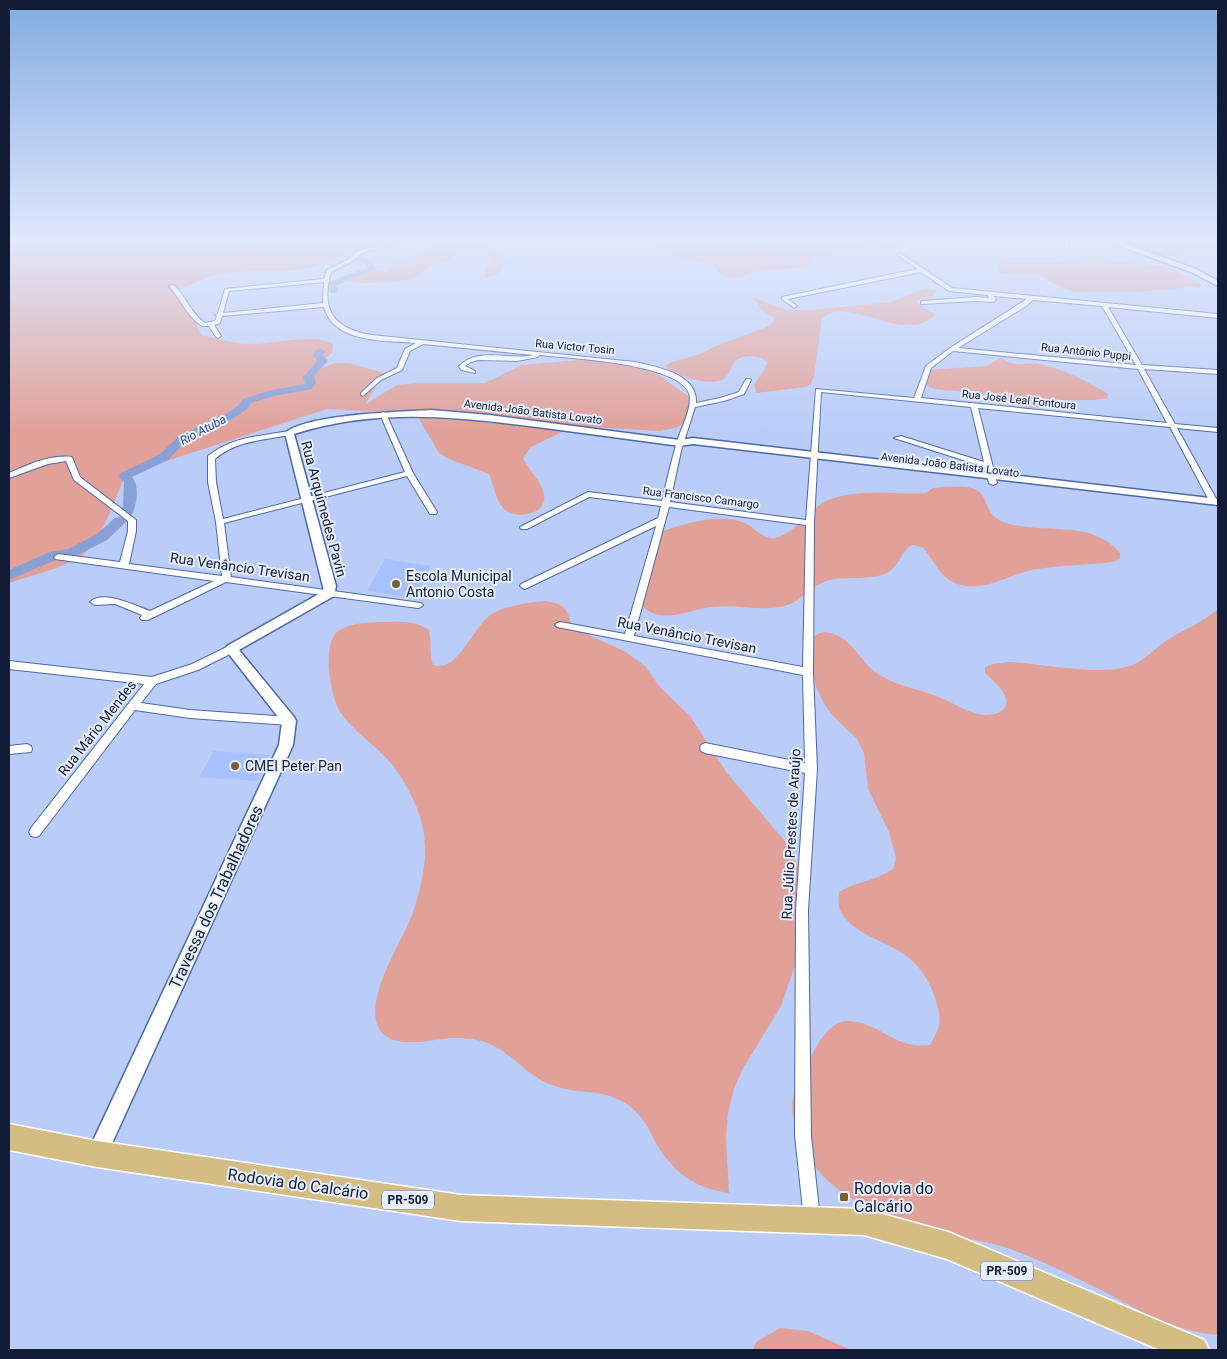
<svg xmlns="http://www.w3.org/2000/svg" width="1227" height="1359" font-family="Roboto,sans-serif">
<rect width="100%" height="100%" fill="#bacdf8"/>
<g fill="#a7c1ff">
<polygon points="385,559 431,566 414,598 367,591"/>
<polygon points="214,751 270,755 257,781 199,777"/>
</g>
<g fill="#e1a199">
<path d="M9,241H382L363,247L348,249L335,259L308,268L290,271H247L216,274L178,290L202,335C217,338 233,344 248,344C271,345 314,332 333,344L332,353L305,375L335,363H348L385,373L378,381L366,404L397,385L418,383H485L522,365L579,360L621,362L653,371L692,399L684,423L676,428L659,431L574,426L531,447L523,458C529,471 542,481 544,495C548,515 515,520 504,509C496,501 493,484 489,474L449,459L439,453L416,414L327,409L126,474C117,494 103,536 88,550C71,567 32,575 9,583Z"/>
<path d="M438,241H495L489,244L487,248L504,258C507,270 495,278 484,277L490,261C486,249 468,244 457,250C452,253 452,259 447,261C440,264 431,264 425,269C421,272 419,277 413,279C405,282 352,285 345,281L350,274L369,268L385,272L397,263L422,255Z"/>
<polygon points="665,241 908,241 893,248 869,245 815,258 806,267 755,271 735,279 730,278 719,273 712,264 680,258 661,247 661,243"/>
<polygon points="1114,241 1218,241 1218,255 1200,251 1161,257"/>
<polygon points="1090,256 1124,263 1167,266 1203,286 1135,292 1076,292 1060,287 1039,275 1000,273 996,265 1010,263 1058,263"/>
<path d="M925,289L937,291L931,297L915,301L935,315C932,319 927,321 922,323C890,334 847,297 822,318L814,376L811,384L806,387L756,393L754,384L764,371L767,362C759,354 746,355 736,360C731,367 730,375 722,380C711,386 673,376 666,366L669,363L700,354L716,346L769,326L774,321V318L761,309L754,298L787,310H813L891,302Z"/>
<path d="M1001,358C1021,370 1025,360 1043,365C1063,369 1088,382 1105,392L1108,394L1107,398L1094,400H1057L1038,407L1026,408L989,394L934,389L924,384L928,370L986,366Z"/>
<path d="M944,487C954,487 965,485 974,489C993,496 978,517 1013,525C1050,533 1093,521 1120,553V559L1113,562C1088,565 1062,565 1037,569C1010,573 983,595 955,583C938,576 934,559 922,547L912,545C901,551 900,564 890,571C878,581 846,576 830,580C809,585 802,602 784,606C761,612 736,604 711,607C694,609 677,618 659,615C649,613 643,608 638,600L658,536L663,531C686,523 722,513 745,523C754,528 761,537 772,538C790,539 810,508 828,500C858,488 895,495 926,493L933,488Z"/>
<path d="M545,601C566,604 567,609 573,628L624,651L645,666L660,687L690,716L727,773L789,846L798,867L803,885L797,960L781,1006L742,1070L734,1089L728,1113L726,1136L729,1193C695,1188 675,1174 657,1145C652,1136 647,1124 640,1116C612,1084 583,1098 549,1084C528,1075 514,1057 494,1046C482,1039 466,1038 453,1038C432,1039 390,1052 378,1027C365,997 401,943 412,915C419,895 426,868 425,845C424,818 412,794 397,771C382,749 356,735 341,713C330,698 322,645 337,632C348,623 365,623 378,622C395,622 414,619 429,630C432,642 429,654 433,665C458,674 473,625 492,614C507,605 527,603 545,601Z"/>
<path d="M1218,609V1335C1176,1332 1140,1311 1103,1291C1073,1276 1042,1261 1010,1249C997,1244 983,1242 970,1239C908,1223 826,1207 800,1140C788,1110 790,1094 806,1066C815,1050 827,1021 848,1021C873,1021 892,1043 915,1045C920,1046 926,1045 930,1045C942,1024 942,1020 935,998C929,979 919,965 904,954C885,941 846,931 839,907C838,903 839,896 839,892C857,881 876,881 893,869L896,858L889,832L868,789L864,753L857,739L833,716L825,705L816,687L808,657L809,640C818,632 825,630 836,635C854,642 862,664 878,674C896,686 919,689 939,697C954,703 969,714 985,715C989,715 997,714 1000,712C1018,700 994,682 985,673V667L993,664L1008,662C1043,663 1104,678 1135,664C1147,658 1157,646 1169,639C1185,629 1203,622 1218,609Z"/>
<polygon points="780,1328 808,1331 851,1350 753,1350 756,1342"/>
</g>
<g fill="none" stroke-linecap="round" stroke-linejoin="round">
<g fill="#89a0d6" fill-rule="evenodd">
<polygon points="365,241 377,241 356,248 361,251 357,253 344,247"/>
<polygon points="354,255 360,255 373,262 375,269 337,285 335,286 338,289 337,293 331,293 326,286 331,281 367,268 366,265 354,259"/>
<path d="M320,348L325,351L323,355L328,361L314,376L316,383L312,389L274,396L251,403L247,409L234,418L186,441L168,460L132,477C140,486 137,506 131,516H121L119,513L123,507L124,482L119,476L121,473L160,454L178,437L226,414L239,405L243,399L272,390L305,384L303,377L317,361L313,355L317,349Z"/>
<polygon points="120,517 127,521 107,540 76,556 58,559 9,580 9,570 50,552 68,549 97,534 115,518"/>
</g>
<g stroke="#4e67a8" stroke-width="2">
<g id="minor">
<path d="M396,241H402L362,253L351,262L331,272C320,310 334,329 372,335L635,362C657,367 698,374 696,403L720,398L739,392L746,379H750L751,380L744,394L724,401L695,407L681,451L670,502L806,520L816,389L914,398L926,366L950,348L1027,299L994,296L996,300L993,302L976,301L921,304V302L923,301L976,297L989,298L988,295L949,291L921,272L788,299L797,306L794,308L782,299V297L917,269L898,255L900,253L952,288L1218,314V318L1108,307L1142,365L1218,370V374L1144,369L1175,424L1218,428V432L1177,428L1218,502L1214,504L1210,502L1170,427L978,408L997,483L993,485L989,483L985,467L894,438L901,436L984,462L971,407L821,392L814,523L813,672L817,769L808,910L811,1136L820,1219L818,1225L812,1227L806,1225L804,1219L795,1136L796,910L805,773L705,753L701,751L700,748L701,745L705,743L805,763L803,675L557,627L555,625L557,623L560,622L625,634L656,526L527,588L524,589L520,586L521,584L658,518L661,506L589,497L527,529H521L520,527L588,492L662,501C667,481 671,461 677,442C681,428 690,413 690,398C689,363 565,358 539,355L538,357L517,361L478,360L471,362L465,366L475,371V373L461,370L459,366C479,346 509,361 534,355L423,344L410,351L402,370L381,380L363,396L361,395V393L377,378L397,368L405,349L416,343C385,340 334,344 324,307L222,316L220,323L214,325L221,336L218,338L216,337L209,326H202C187,317 181,299 169,286L174,285C186,296 191,314 205,323L215,321L217,316L215,315L218,313L225,289L324,279L327,270L347,260L358,251ZM324,282L323,303L223,313L229,291ZM1033,300L1102,306L1136,365L958,348L1026,306ZM953,351L1138,369L1167,423L921,398L931,368ZM669,507L806,525L803,667L634,636Z"/>
<polygon points="1064,241 1068,241 1069,249 1065,248"/>
<path d="M383,412L386,414L413,473L437,512L436,514H430L407,476L224,523L231,577L421,603L423,605L421,607L418,608L226,582L148,620H142L140,618L142,615L115,604L95,605L90,602C103,589 136,606 150,611L214,581L55,559L54,557L58,554L120,562L128,531V521L74,480L66,461L48,464L9,478V473C28,465 50,454 72,457L80,477L136,520V531L129,564L222,576L216,522L208,482V456C231,437 261,436 289,431L293,433L289,435C264,440 235,441 215,459L216,482L223,519L405,472L380,414Z"/>
<polygon points="231,645 234,646 236,649 234,652 198,670 156,684 141,703 190,710 289,717 293,718 294,721 293,724 289,725 190,718 135,710 39,836 35,837 31,836 29,832 31,828 144,684 9,669 9,661 152,677 192,664"/>
<polygon points="27,744 31,746 32,749 31,752 9,754 9,746"/>
</g>
</g>
<g stroke="#4e67a8" stroke-width="3">
<g id="tertiary">
<polygon points="1111,241 1118,241 1196,269 1218,281 1218,286 1191,272 1125,248"/>
<path d="M431,410L489,415L680,440L693,438L1218,499V505L693,444L680,446C635,440 590,434 545,428C459,417 378,407 294,434L336,586L334,596L239,650L294,717L296,721L293,745L104,1161L97,1164L90,1161L87,1154L90,1147L279,745L282,722L225,649L227,646L324,591L285,433C307,414 400,412 431,410Z"/>
</g>
</g>
<g stroke="#fff" stroke-width="3">
<polygon id="primary" points="9,1124 97,1141 461,1195 864,1209 948,1232 1204,1340 1209,1350 1160,1350 947,1259 864,1235 461,1221 97,1167 9,1150"/>
</g>
<use href="#minor" fill="#fff" fill-rule="evenodd"/>
<use href="#tertiary" fill="#fff" fill-rule="evenodd"/>
<use href="#primary" fill="#d4bd82" fill-rule="evenodd"/>
</g>
<linearGradient id="sky" x2="0" y2="1"><stop stop-color="#82ace1"/><stop offset="0.56" stop-color="#e0e8fc"/><stop offset="1" stop-color="#e0e8fc" stop-opacity="0"/></linearGradient>
<rect width="1227" height="431" fill="url(#sky)"/>
<g fill="#766130" stroke="#e7eefd" stroke-width="2">
<circle cx="396" cy="584" r="5"/>
<circle cx="235" cy="766" r="5"/>
<rect x="839" y="1192" width="10" height="10" rx="2.5"/>
</g>
<g text-anchor="middle" dominant-baseline="central" stroke-width="4" stroke-linejoin="round" paint-order="stroke">
<g font-size="11" fill="#121c36" stroke="#e7eefd">
<text transform="translate(575 347) rotate(5)">Rua Victor Tosin</text>
<text transform="translate(1086 352) rotate(6)">Rua Antônio Puppi</text>
<text transform="translate(1019 400) rotate(6)">Rua José Leal Fontoura</text>
<text transform="translate(533 412) rotate(7)">Avenida João Batista Lovato</text>
<text transform="translate(950 465) rotate(7)">Avenida João Batista Lovato</text>
<text transform="translate(701 498) rotate(7)">Rua Francisco Camargo</text>
</g>
<g font-size="12" font-style="italic" fill="#31498c" stroke="#e7eefd">
<text transform="translate(203 430) rotate(-28)">Rio Atuba</text>
</g>
<g fill="#e7eefd" stroke="#525b72" stroke-width="1">
<rect x="382" y="1190.5" width="52" height="19" rx="4"/>
<rect x="981" y="1261.5" width="52" height="19" rx="4"/>
</g>
<g font-size="12" font-weight="bold" fill="#121c36">
<text x="408" y="1200">PR-509</text>
<text x="1007" y="1271">PR-509</text>
</g>
<g font-size="14" fill="#121c36" stroke="#e7eefd">
<text transform="translate(324 509) rotate(75)">Rua Arquimedes Pavin</text>
<text transform="translate(240 567) rotate(8)">Rua Venâncio Trevisan</text>
<text transform="translate(687 635) rotate(11)">Rua Venâncio Trevisan</text>
<text transform="translate(97 728) rotate(-52)">Rua Mário Mendes</text>
<text transform="translate(791 834) rotate(-87)">Rua Júlio Prestes de Araújo</text>
</g>
<g font-size="14" fill="#121c36" stroke="#e7eefd" text-anchor="start">
<text x="406" y="576">Escola Municipal<tspan x="406" dy="16">Antonio Costa</tspan></text>
<text x="245" y="766">CMEI Peter Pan</text>
</g>
<g font-size="16" fill="#121c36" stroke="#e7eefd">
<text transform="translate(216 897) rotate(-65)">Travessa dos Trabalhadores</text>
<text transform="translate(298 1184) rotate(8)">Rodovia do Calcário</text>
</g>
<g font-size="16" fill="#121c36" stroke="#e7eefd" text-anchor="start">
<text x="854" y="1188">Rodovia do<tspan x="854" dy="18">Calcário</tspan></text>
</g>
</g>
<rect width="1227" height="1359" fill="none" stroke="#121c36" stroke-width="20"/>
</svg>
